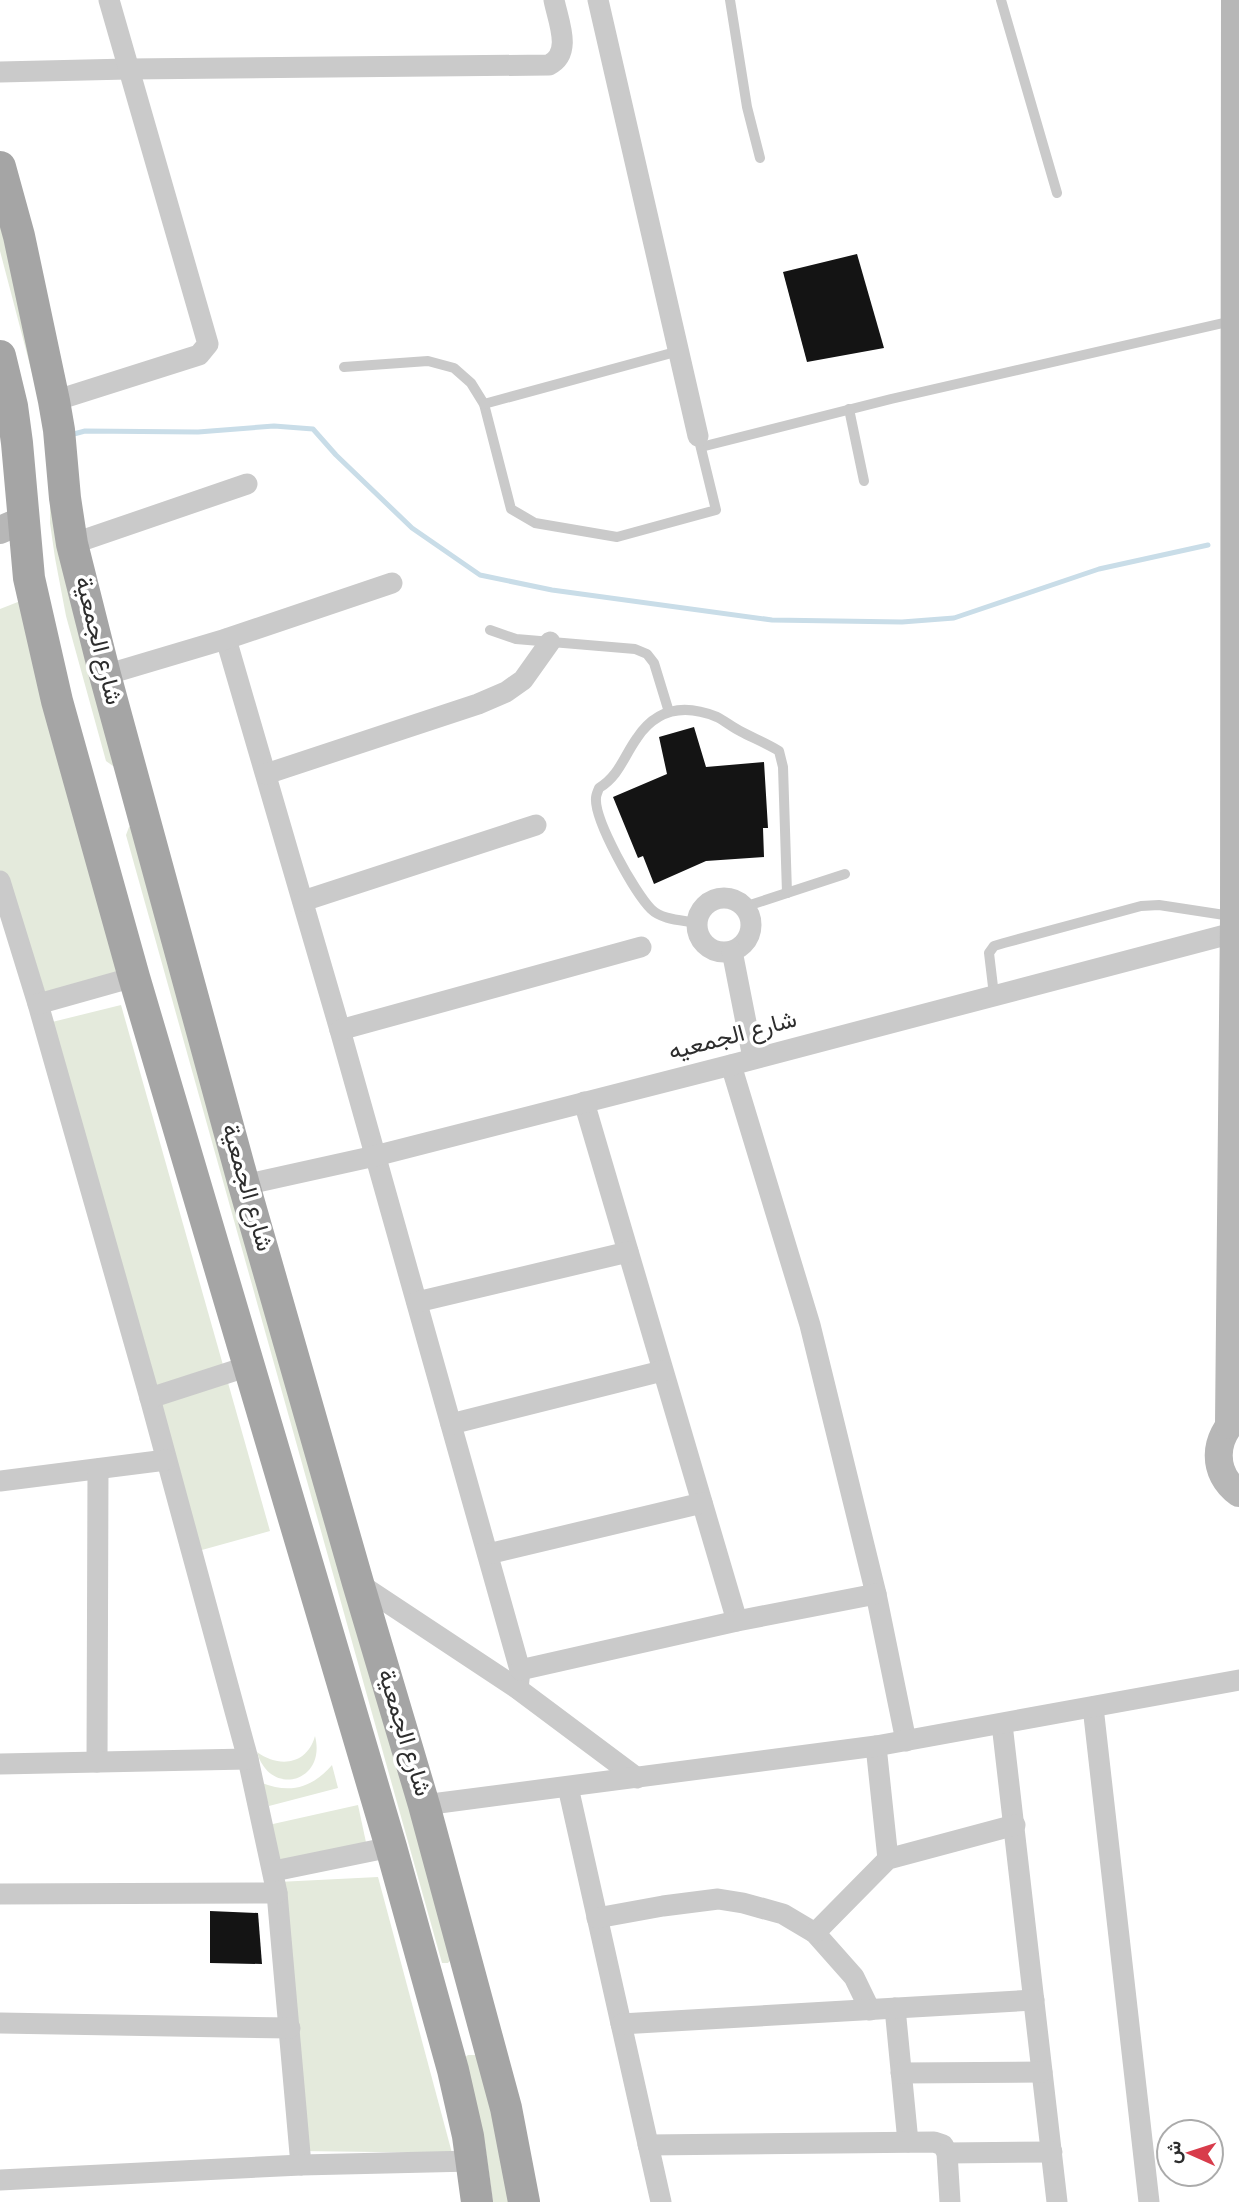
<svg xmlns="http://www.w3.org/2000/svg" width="1239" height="2202" font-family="Overpass,Vazirmatn,sans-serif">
<rect width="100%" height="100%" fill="#fff"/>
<g fill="#e4eadc">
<polygon points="0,209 121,762 113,766 106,761 66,616 55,558 50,523 50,487 47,430 0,251"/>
<polygon points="23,600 128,973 35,1005 0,874 0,609"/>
<polygon points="134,825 453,1957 448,1963 442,1963 126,835 129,827"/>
<polygon points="121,1005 270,1531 191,1553 40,1025"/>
<path d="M315,1736C327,1782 270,1798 257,1752C279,1768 307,1765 315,1736Z"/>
<path d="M332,1765L338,1788L269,1806L262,1783C290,1794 312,1788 332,1765Z"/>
<polygon points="358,1805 367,1847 273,1868 264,1826"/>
<polygon points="378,1877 452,2153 300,2151 278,1882"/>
<polygon points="468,2055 480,2055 510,2202 493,2202 485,2145 464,2068 464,2058"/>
</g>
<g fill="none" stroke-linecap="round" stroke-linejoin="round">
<polyline stroke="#c9dde8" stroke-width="5" points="70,435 85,431 198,432 274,426 313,429 336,455 412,528 480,575 552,590 772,620 902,622 954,618 1099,569 1208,545"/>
</g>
<g fill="#141414">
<polygon points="857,254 884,348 807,362 783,272"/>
<polygon points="694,727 706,767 764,762 768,828 763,828 764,857 706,861 654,884 643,856 638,858 613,797 667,774 659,737"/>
<polygon points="210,1911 258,1913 262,1964 210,1963"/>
</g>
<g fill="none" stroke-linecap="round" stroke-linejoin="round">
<g stroke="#cacaca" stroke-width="10">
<polyline points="730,0 747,107 760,158"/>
<polyline points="1001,0 1057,193"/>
<polyline points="344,367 428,361 454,368 471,383 484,404 511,509 535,523 617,537 716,510 698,436"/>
<polyline points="484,404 679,351"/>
<polyline points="849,409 864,481"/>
<polyline points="701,447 891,399 1232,321"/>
<polyline points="490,630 516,639 635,649 647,654 654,663 669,712"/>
<polyline points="744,907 845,874"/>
<path d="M697,923C682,920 662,920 651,909C635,893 594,820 596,798C596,795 598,791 599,788C619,776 624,756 637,738C657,708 685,704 717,717C725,721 732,727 740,731C753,738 766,743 779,751L783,767L787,893"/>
<polyline points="994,995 989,953 994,946 1004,943 1141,906 1159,905 1231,916"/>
</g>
<g stroke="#cacaca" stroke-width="21">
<polyline points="598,0 698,436"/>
<path d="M0,72L128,69L549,65C573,53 558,21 554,0"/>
<polyline points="54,401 199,355 208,344 109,0"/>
<polyline points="72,544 247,484"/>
<polyline points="226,639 340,1030 520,1670 518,1689"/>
<polyline points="105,675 226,639 392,583"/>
<polyline points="266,774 478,704 506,692 523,680 550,642"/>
<polyline points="0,881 38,1004 150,1398 248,1759 277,1893 301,2165"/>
<circle cx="724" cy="925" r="27"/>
<polyline points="303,901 536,825"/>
<polyline points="732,951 753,1058"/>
<polyline points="38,1004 134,977"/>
<polyline points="340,1030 641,947"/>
<polyline points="731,1065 810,1325 876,1594 906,1741"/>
<polyline points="584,1102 737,1621"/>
<polyline points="244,1185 375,1156 731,1065 1233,933"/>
<polyline points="417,1302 628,1252"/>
<polyline points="150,1398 249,1366"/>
<polyline points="451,1424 662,1371"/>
<polyline points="0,1481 166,1460"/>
<polyline points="488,1554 702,1503"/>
<polyline points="358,1583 518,1689 637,1778"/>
<polyline points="520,1670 737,1621 876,1594"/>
<polyline points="1093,1707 1149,2202"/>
<polyline points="1002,1724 1057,2202"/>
<polyline points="876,1746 888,1859"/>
<polyline points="97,1762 98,1469"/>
<polyline points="0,1764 248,1759"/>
<polyline points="568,1787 661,2202"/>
<polyline points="424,1805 876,1746 1239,1680"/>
<polyline points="274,1871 391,1847"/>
<polyline points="0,1894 277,1893"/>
<polyline points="597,1918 663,1906 718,1899 743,1903 783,1914 815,1933 854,1977 870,2010"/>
<polyline points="815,1933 888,1859 1015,1825"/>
<polyline points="895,2008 908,2142"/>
<polyline points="0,2023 290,2028"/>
<polyline points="621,2024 1034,2000"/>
<polyline points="901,2073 1042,2072"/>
<polyline points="648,2145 934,2142 943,2145 947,2153 950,2202"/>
<polyline points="947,2153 1052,2152"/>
<polyline points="0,2180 301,2165 472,2161"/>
</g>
<g stroke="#b7b7b7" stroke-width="28">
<polyline points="0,530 23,520"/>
<path d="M1239,1416C1213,1437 1211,1473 1239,1493"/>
<polyline points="1229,1425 1234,917 1235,0"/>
</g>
<g stroke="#a5a5a5" stroke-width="32">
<polyline points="0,167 19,236 54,401 59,430 65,498 72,544 105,675 244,1185 358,1583 424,1805 506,2108 524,2202"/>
<polyline points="0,356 12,406 17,443 29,578 57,701 134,977 391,1847 453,2070 468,2136 477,2202"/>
</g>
</g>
<g text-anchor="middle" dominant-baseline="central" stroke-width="7" stroke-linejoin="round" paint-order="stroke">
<g font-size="24" fill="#2d2d2d" stroke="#fff">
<text transform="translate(97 641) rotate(76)">شارع الجمعية</text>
<text transform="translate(733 1037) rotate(-15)">شارع الجمعيه</text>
<text transform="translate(246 1188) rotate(74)">شارع الجمعية</text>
<text transform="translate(403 1733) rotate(73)">شارع الجمعية</text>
</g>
</g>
<g transform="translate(1190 2153) rotate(273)"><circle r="33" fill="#ffffff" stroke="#ababab" stroke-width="2"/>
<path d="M0-5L12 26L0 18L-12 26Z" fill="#d83c4b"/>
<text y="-10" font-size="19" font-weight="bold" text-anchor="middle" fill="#2d2d2d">ش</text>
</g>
</svg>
